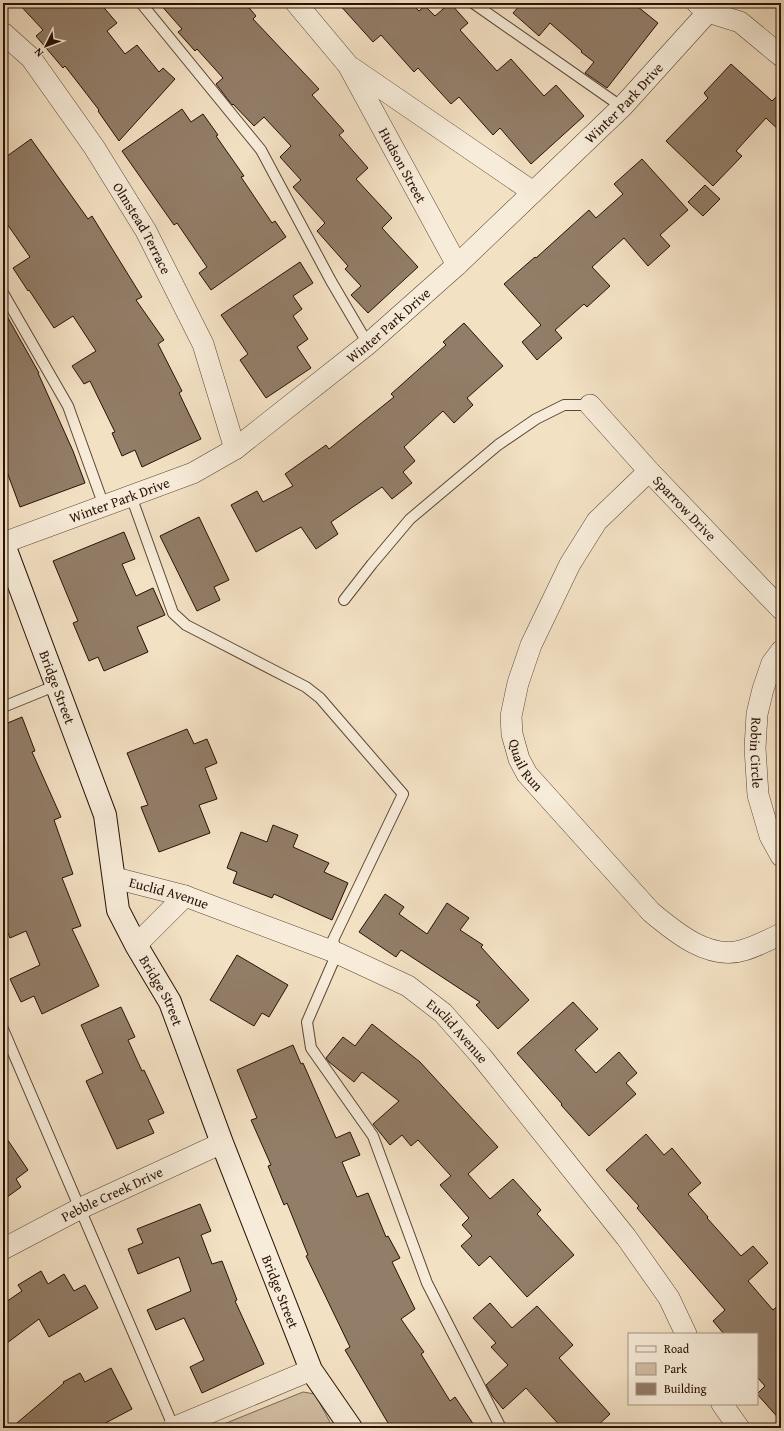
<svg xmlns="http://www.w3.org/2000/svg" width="784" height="1431" font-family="'Gentium Book Plus',serif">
<rect width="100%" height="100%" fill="#f3e1c4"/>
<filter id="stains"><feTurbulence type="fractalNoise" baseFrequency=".005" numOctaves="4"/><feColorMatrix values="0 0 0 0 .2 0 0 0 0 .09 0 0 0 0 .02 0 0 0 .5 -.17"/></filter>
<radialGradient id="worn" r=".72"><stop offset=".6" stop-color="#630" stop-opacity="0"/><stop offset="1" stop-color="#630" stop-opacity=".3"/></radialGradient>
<polygon fill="#d1bea4" stroke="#7d6854" points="303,1392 315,1394 333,1428 214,1428"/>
<g fill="#927d68" stroke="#291105">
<polygon points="18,3 100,3 117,23 107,31 125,54 137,45 159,72 163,68 175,79 119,141 98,111 99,110 65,66 63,68 36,36 43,30"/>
<polygon points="159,3 245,3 256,16 253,19 319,89 312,95 344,131 339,135 368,168 356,179 392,218 382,228 418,267 368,313 351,295 361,286 345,269 348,266 317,231 325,223 293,187 301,180 280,157 291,146 264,117 254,126 233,104 232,105 216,84 223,78 197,49 195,51 178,32 182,29"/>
<polygon points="338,3 411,3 419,11 425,6 435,16 450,3 468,23 460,30 497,71 511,59 544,96 556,85 584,116 531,164 500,128 493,135 459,97 451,104 418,68 414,72 381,35 373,42"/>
<polygon points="522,3 633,3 658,23 607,88 585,73 594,62 581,52 582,51 550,23 539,36 513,13"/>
<polygon points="731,64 772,101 781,92 781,132 766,118 736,151 742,156 713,186 666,141 708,98 704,93"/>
<polygon points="182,109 191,122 203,114 218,135 216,136 244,176 241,177 272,223 275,221 286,237 211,290 199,273 207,267 177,223 174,225 122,151"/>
<polygon points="31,139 88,219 92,216 142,297 136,300 164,340 158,344 182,391 179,393 201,439 142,467 135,450 122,456 112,433 115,432 90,381 84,384 72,366 96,351 73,316 54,328 29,290 28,291 13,268 30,257 3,218 3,159"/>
<polygon points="642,159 688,210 660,235 670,246 648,266 624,238 592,267 610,286 587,307 584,304 555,330 562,338 537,360 522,342 541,325 504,284 535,257 536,258 589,210 596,218 623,194 614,184"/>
<polygon points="705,185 720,199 703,216 688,202"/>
<polygon points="300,262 313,283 293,296 302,309 293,316 308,339 297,347 311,368 266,398 240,360 248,354 221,315"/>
<polygon points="3,309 39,373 38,373 73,451 85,483 20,507 3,461"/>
<polygon points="464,323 503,366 467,398 473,405 454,423 443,411 404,447 415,461 403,472 412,483 392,499 382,487 331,522 338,534 316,549 301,527 256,552 231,505 257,491 263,502 293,486 285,474 326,445 329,449 394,397 391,394 446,345 443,342"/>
<polygon points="199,517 229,580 214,587 220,600 197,611 160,536"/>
<polygon points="124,532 135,559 122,564 136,596 153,588 165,615 137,627 148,652 104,671 98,657 89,661 73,623 78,621 53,561"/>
<polygon points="22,717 35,751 32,752 61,817 54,820 73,874 62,878 81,926 72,929 99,986 42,1014 34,996 21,1002 10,979 40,965 26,931 10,938 3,920 3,725"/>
<polygon points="187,729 194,744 207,739 217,763 205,768 217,799 199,805 210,833 159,852 141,807 148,805 127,753"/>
<polygon points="273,825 298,835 293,847 329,863 324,872 348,883 332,920 274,894 272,898 233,883 237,872 227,868 241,832 267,842"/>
<polygon points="385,894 404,907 399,914 427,934 447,903 469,918 460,930 483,945 481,947 529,1000 498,1029 476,1005 480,1002 401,950 396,957 359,932"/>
<polygon points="237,955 288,985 269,1017 262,1013 254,1026 210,1000"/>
<polygon points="573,1002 598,1029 575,1050 596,1073 619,1052 637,1073 626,1083 636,1094 589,1136 561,1105 562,1104 517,1053"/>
<polygon points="121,1007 135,1037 128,1040 142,1071 144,1070 164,1113 148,1120 154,1133 117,1149 86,1081 103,1073 81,1025"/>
<polygon points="372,1024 420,1062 498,1147 468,1174 490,1199 513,1179 541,1210 537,1214 574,1255 527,1297 490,1256 479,1266 461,1246 472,1236 462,1225 469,1218 440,1185 451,1176 418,1140 411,1146 402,1135 390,1145 373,1124 399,1101 362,1072 354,1082 329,1062 326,1058 343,1037 355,1046"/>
<polygon points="293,1045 301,1064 303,1063 336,1138 350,1132 360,1155 342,1162 357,1197 368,1193 386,1237 388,1236 400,1258 392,1262 415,1309 401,1319 424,1352 421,1354 450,1401 455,1397 476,1428 391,1428 345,1350 350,1347 306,1256 308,1255 287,1203 284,1205 268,1166 271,1165 251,1120 257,1118 237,1070"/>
<polygon points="3,1133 28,1170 16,1179 21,1187 3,1200"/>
<polygon points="646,1134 664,1155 672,1148 701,1183 688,1194 708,1217 707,1218 741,1256 753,1246 768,1263 748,1281 773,1310 781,1303 781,1421 757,1394 765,1386 757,1377 757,1334 724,1334 713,1321 725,1310 637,1208 639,1206 606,1170"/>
<polygon points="200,1204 211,1231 201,1235 212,1264 222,1261 237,1300 235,1301 264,1364 202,1393 190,1367 204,1360 184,1318 156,1330 147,1310 191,1291 179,1257 138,1274 128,1249 143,1243 137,1229"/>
<polygon points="41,1271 48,1284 64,1274 74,1291 85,1285 98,1308 49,1337 39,1319 3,1346 3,1304 22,1291 18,1285"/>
<polygon points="490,1303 512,1328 537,1306 573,1345 559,1358 610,1414 595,1428 562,1428 526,1388 503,1409 493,1397 486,1385 508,1365 491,1347 496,1343 473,1318"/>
<polygon points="111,1368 132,1409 96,1428 11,1428 64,1383 63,1382 80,1373 85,1382"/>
</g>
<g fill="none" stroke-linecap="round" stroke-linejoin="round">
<g stroke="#5c4535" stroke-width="12">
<g id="lane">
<polyline points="141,3 261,150 331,281 368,344"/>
<polyline points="473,3 622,107"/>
<polyline points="3,293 68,406 104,506"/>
<polyline points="131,496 173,613 186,625 306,687 320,698 403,794 333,940 337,953 307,1022 311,1048 373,1136 427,1283 501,1428"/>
<polyline points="344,600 372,564 410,519 498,445 536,419 564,405 590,405"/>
<polyline points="3,707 57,685"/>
<polyline points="3,1029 174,1428"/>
</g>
</g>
<g stroke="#5c4535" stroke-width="22">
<g id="street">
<path id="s1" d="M296,3L348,65L457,265"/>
<polyline points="697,3 708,12 740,22 781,56"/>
<path id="s2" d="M3,33L31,58L94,147L146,231L203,344L235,449"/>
<polyline points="352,68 533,192"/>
<path id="s3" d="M590,405L649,471L781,609"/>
<path id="s4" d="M649,471L597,521L570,564L531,645L518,683L511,716L512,734L519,759L527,774L651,912C676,933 710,961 744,950C757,946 769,940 781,934"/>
<path id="s5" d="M3,543L193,473L235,449L368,344L457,265L622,107L708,12"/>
<path id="s6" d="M781,651L772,663L763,689L757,714L755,748L758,795L770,836L781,856"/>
<path id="s7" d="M115,878L185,896L337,953L408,986L443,1013L481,1056L626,1237L669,1298L686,1334"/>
<polyline points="136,945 185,896"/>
<path id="s8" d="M3,1249L79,1209L222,1143"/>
<polyline points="722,1404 739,1428"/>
<polyline points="173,1428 311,1370"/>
</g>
</g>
<g stroke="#291105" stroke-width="24">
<g id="secondary">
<path id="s9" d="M3,542L105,815L118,910L136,945L170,1002L222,1143L311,1370L351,1428"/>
</g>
</g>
<use href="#lane" stroke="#f7ecd9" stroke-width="10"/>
<use href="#street" stroke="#f7ecd9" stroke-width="21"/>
<use href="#secondary" stroke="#f7ecd9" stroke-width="22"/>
</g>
<g text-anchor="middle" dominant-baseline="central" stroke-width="4" stroke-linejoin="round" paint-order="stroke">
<g font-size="14" fill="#291105" stroke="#f7ecd9">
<text stroke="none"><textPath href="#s5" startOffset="772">Winter Park Drive</textPath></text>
<text stroke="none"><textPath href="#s1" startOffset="195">Hudson Street</textPath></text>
<text stroke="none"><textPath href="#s2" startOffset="241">Olmstead Terrace</textPath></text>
<text stroke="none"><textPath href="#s5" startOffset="448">Winter Park Drive</textPath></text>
<text stroke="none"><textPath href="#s5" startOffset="124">Winter Park Drive</textPath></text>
<text stroke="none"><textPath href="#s3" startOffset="140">Sparrow Drive</textPath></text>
<text stroke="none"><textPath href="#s9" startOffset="155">Bridge Street</textPath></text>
<text stroke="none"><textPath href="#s6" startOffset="107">Robin Circle</textPath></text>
<text stroke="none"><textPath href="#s4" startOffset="339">Quail Run</textPath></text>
<text stroke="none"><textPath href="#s7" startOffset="56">Euclid Avenue</textPath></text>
<text stroke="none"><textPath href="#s9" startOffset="479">Bridge Street</textPath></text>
<text stroke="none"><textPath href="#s7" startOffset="380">Euclid Avenue</textPath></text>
<text stroke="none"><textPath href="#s8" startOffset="122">Pebble Creek Drive</textPath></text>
<text stroke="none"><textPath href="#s9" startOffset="803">Bridge Street</textPath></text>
</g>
</g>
<rect width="784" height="1431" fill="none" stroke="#f3e1c4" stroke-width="16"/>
<rect x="4" y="4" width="776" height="1423" fill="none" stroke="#291105" stroke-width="2"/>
<rect x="8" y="8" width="768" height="1415" fill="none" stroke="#291105"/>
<rect x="628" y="1333" width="130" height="72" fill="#f7ecd9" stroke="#a59484"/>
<rect x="636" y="1346" width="20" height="6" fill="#f7ecd9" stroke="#a59484"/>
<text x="664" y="1353" font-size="12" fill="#291105">Road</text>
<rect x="636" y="1363" width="20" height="12" fill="#d1bea4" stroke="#a59484"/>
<text x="664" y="1373" font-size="12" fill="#291105">Park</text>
<rect x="636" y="1383" width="20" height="12" fill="#927d68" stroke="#a59484"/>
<text x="664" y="1393" font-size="12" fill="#291105">Building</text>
<g transform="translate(46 46) rotate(228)" stroke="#f7ecd9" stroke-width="3" paint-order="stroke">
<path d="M0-3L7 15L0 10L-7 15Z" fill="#291105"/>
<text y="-6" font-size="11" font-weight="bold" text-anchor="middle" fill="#291105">N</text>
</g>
<rect width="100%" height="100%" filter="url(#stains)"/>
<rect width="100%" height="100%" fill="url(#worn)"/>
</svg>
